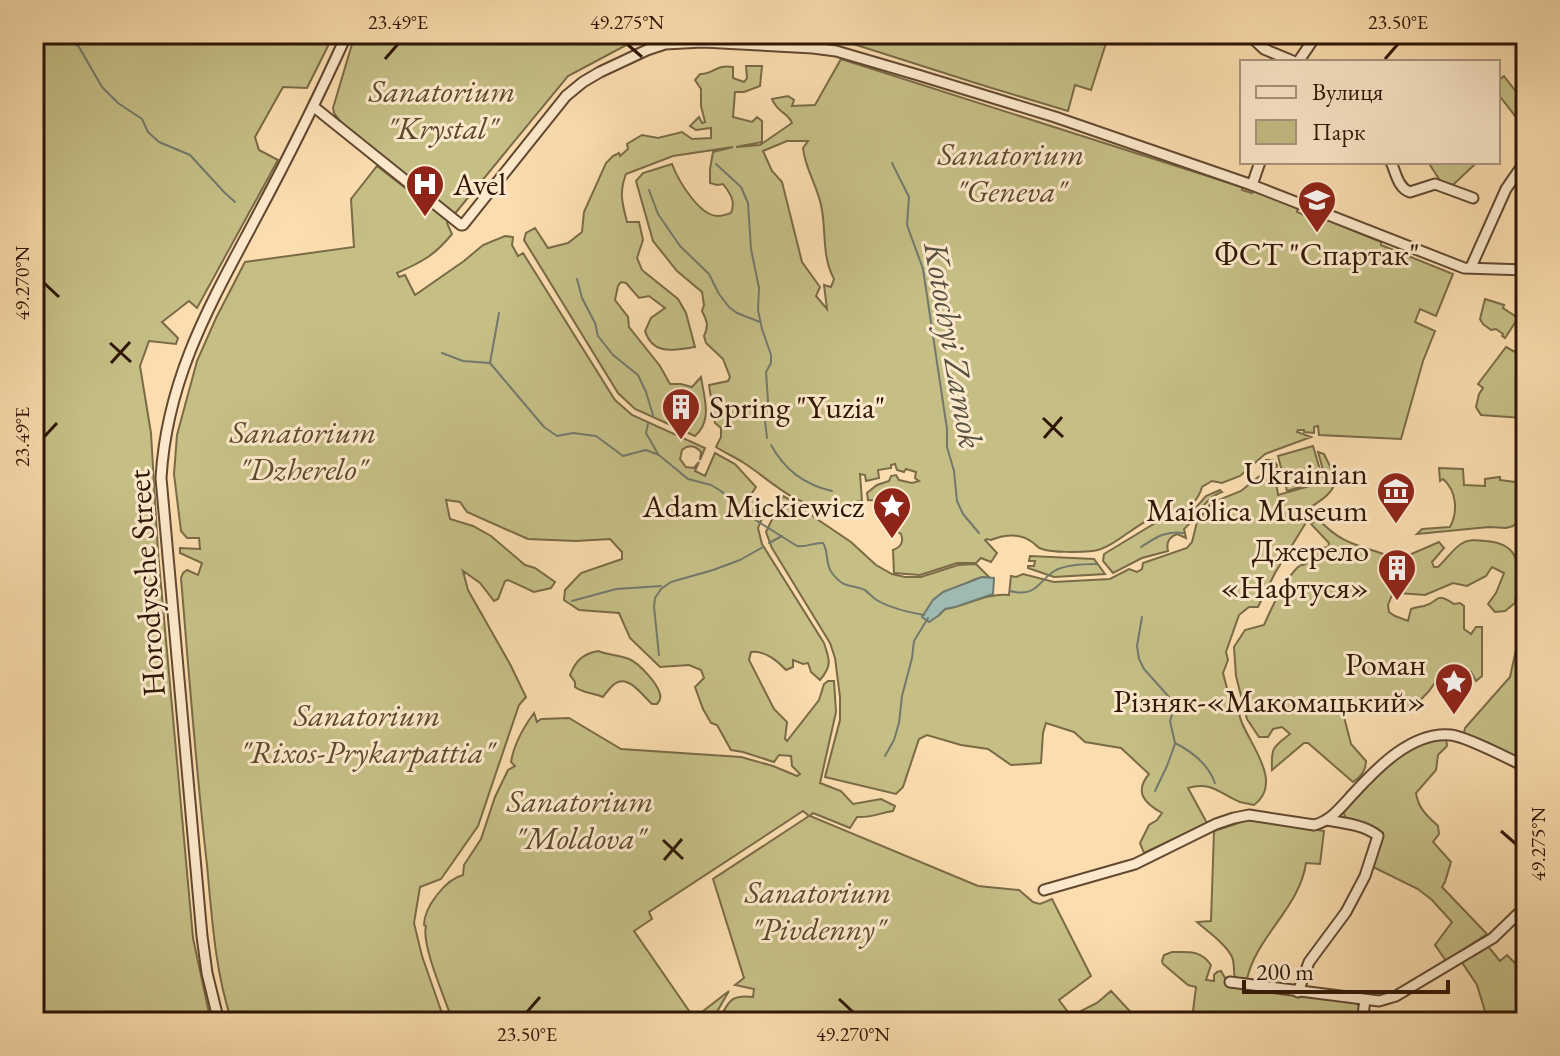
<svg xmlns="http://www.w3.org/2000/svg" width="1560" height="1056" font-family="'EB Garamond',serif">
<rect width="100%" height="100%" fill="#fbddaf"/>
<filter id="stains"><feTurbulence type="fractalNoise" baseFrequency=".0025" numOctaves="4"/><feColorMatrix values="0 0 0 0 .2 0 0 0 0 .09 0 0 0 0 .02 0 0 0 .5 -.17"/></filter>
<radialGradient id="worn" r=".72"><stop offset=".6" stop-color="#630" stop-opacity="0"/><stop offset="1" stop-color="#630" stop-opacity=".3"/></radialGradient>
<g fill="#c5bf86" stroke="#7a6a46" stroke-width="2" fill-rule="evenodd">
<polygon points="34,34 334,34 307,88 283,87 255,137 259,150 278,160 197,308 189,301 162,322 178,338 176,344 149,341 140,366 151,433 158,552 193,938 211,1022 34,1022"/>
<polygon points="355,34 647,34 568,76 453,216 344,126 334,113 333,108"/>
<polygon points="822,34 1109,34 1091,90 1075,85 1068,111 985,86"/>
<path d="M841,59L1242,187V190L1252,193L1254,191L1298,208L1297,212L1313,219L1315,215L1381,242V245L1453,274L1436,316L1420,309L1415,322L1435,331L1423,361L1401,439L1319,435L1318,426L1314,427V433L1304,432V430H1298L1297,432L1311,437L1265,454L1240,476L1222,483L1212,481L1202,487C1199,498 1189,511 1177,512C1171,514 1165,513 1159,515C1137,522 1113,549 1093,551C1081,552 1053,553 1042,549C1036,547 1038,546 1032,542C1020,533 1004,535 991,540L987,539L985,540L997,553L991,562L981,558L976,563H957L920,575L894,573L893,550C901,547 904,542 901,534L894,530V512L909,513L908,503L868,500L867,493L877,485L889,481L891,476L896,475L899,480L912,483L919,481L915,478L916,472L906,469L904,472L897,470L895,464L891,465V468L878,470L879,478L866,481L865,475L860,474L862,501C849,502 837,508 825,507C794,506 769,479 744,463C735,457 725,453 716,447L721,437V428L715,423L709,385L728,381L730,377L723,359L706,343L704,336C709,325 707,321 702,311L704,305L702,292L677,271L653,241L636,181L643,173L672,164C678,180 699,216 718,216C723,216 727,214 731,213C736,201 730,193 723,184L717,185L710,183V169L713,152L733,147L673,156L626,174C619,192 622,203 627,222H639L643,240L637,258L642,270L678,299L686,313L695,347C674,350 653,356 645,331L651,318L665,308L649,296L639,298L626,283L621,282L618,286L615,300L628,317L629,327L660,366L670,384H681L692,387L701,377C704,398 713,420 695,436L635,409L618,393L524,240L526,233L535,228L548,248L568,243L582,232L584,212L606,163L613,156L619,153L620,156L628,149L627,144L642,135L658,138L682,132L692,139L711,138V128L696,130L690,126L699,117L702,123L705,122L701,106V89L695,80L700,74C714,75 714,64 733,67V78L744,82L747,78L746,66H762L760,86L744,92H735L733,117L752,122L757,117L762,121V142L736,147L760,145L792,123C787,111 778,114 772,99L788,96L794,100L792,106L815,105ZM787,141H808L803,148C805,170 819,188 822,210C826,233 822,257 834,279L831,287L824,285L827,309L816,296L820,287L802,262L782,182L772,171L763,151Z"/>
<polygon points="1504,76 1526,105 1526,130 1498,94 1498,81"/>
<polygon points="1428,162 1475,162 1475,164 1453,185 1441,182"/>
<path d="M377,166L448,221L447,223L452,234C435,255 422,262 397,273L399,277L405,275L415,295L464,261L483,245L505,236L513,237L512,245L518,256L523,253L615,400L632,415L705,448L700,460L701,452C696,446 689,444 682,450L680,459L686,467L694,468L699,462L695,471L705,476L715,453L735,464L756,487L750,496L763,506L765,511L758,528L762,544L824,643C830,660 832,666 820,680L811,672L808,663L803,664L793,660V667L786,670C778,661 764,650 751,652L749,660L774,709L787,722L785,739L787,741L819,700L824,684L828,681H834L836,712L820,783L841,791L853,804L881,799L895,806L893,811C880,813 870,818 857,817L850,828L813,813L810,816L978,886L1019,890L1033,902L1040,904L1052,899L1091,976L1059,1000L1071,1016L1097,1003L1111,991L1140,1022H718C728,1003 729,994 753,997L754,989L735,985L744,978L713,879L809,816L803,811L649,912L652,919L634,931L694,1018L729,991L711,1022H453C446,1001 421,945 426,926L424,925C424,907 446,879 463,875L464,865L481,839L495,797L508,770L515,766L511,762C514,743 523,728 534,713L537,722L541,719L569,718L621,749L741,757L773,766L797,776L800,774L792,766L791,756L779,755L774,762L743,752L731,750L717,725L711,723L703,709L695,687L704,678L701,670L689,665L660,667L630,638L619,613L579,610L564,600L565,590L581,573L622,559V552L610,539L576,541L528,539L467,512L460,502L446,500L450,519L473,526L491,536L525,565L535,568L555,582L551,588L534,592L508,580L505,581L498,599L494,601L480,583L463,571L468,590L510,664L526,697L519,705L478,826L441,879L420,887L414,923L422,956L445,1022H232C215,972 212,918 207,865C196,770 189,674 181,578L183,573L187,570L198,575L202,563L180,553V548L200,549L199,538H187L181,531L174,474L177,435L197,361L216,318L245,262L354,247L351,199Z"/>
<polygon points="1485,299 1504,305 1503,308 1518,318 1505,338 1502,336 1503,334 1496,329 1491,330 1483,324 1480,319"/>
<polygon points="1506,347 1526,358 1526,412 1521,415 1522,418 1481,415 1476,407 1479,394 1483,388 1478,384"/>
<polygon points="1313,446 1323,480 1287,491 1278,456"/>
<path d="M1318,452L1324,454C1327,461 1334,472 1335,479C1336,494 1313,505 1303,512L1307,521L1275,573L1258,607H1249L1239,615L1226,652L1228,660L1223,673L1229,696L1235,698C1237,707 1239,715 1242,723C1252,747 1283,784 1254,805C1250,804 1245,803 1240,802C1220,794 1212,781 1188,788L1207,823L1144,853L1140,843L1149,825L1157,820L1162,813C1144,803 1134,792 1149,774L1121,748L1085,742L1074,732L1046,723L1043,733L1041,763L1011,765L988,749L961,745L927,735L919,739L903,787L896,794L825,777L840,720V697L835,658L830,643L772,548L766,532L783,496L803,507L814,517L851,542L876,565L892,574L905,577H921L958,565L976,564L989,577C964,576 953,598 938,616L945,609C969,606 983,593 1009,595L1011,576L1016,577L1023,574L1054,582L1110,579L1129,569L1137,572L1142,569L1143,563L1187,548L1192,542L1197,522L1211,503L1241,491L1262,474L1260,465L1266,460H1273L1277,465L1275,474L1278,495L1324,482L1325,477Z"/>
<path d="M1439,468L1463,469L1464,485L1485,486V479L1500,477V480L1515,482L1526,497V514L1513,526L1506,528L1489,527L1417,534L1422,529L1450,527C1458,512 1457,491 1443,479L1440,481Z"/>
<path d="M1220,490L1222,492C1203,499 1198,517 1184,529L1186,538L1177,534C1169,537 1166,543 1168,551L1142,558L1113,573L1103,561L1104,554L1157,522L1179,520L1191,513L1206,496Z"/>
<path d="M1318,519C1343,545 1356,544 1389,556L1394,560L1400,559L1439,542L1444,548L1432,562L1434,567H1438C1446,560 1452,550 1461,544C1468,539 1477,540 1486,541C1526,544 1518,573 1515,603L1505,611L1495,612L1488,604L1496,593L1504,573L1492,567L1486,576L1467,586L1453,583L1425,595L1398,593L1392,595L1388,605L1389,612L1395,616L1408,621L1411,609C1416,607 1420,607 1424,606C1440,602 1434,591 1454,604L1460,603L1464,606V629L1471,634L1476,627H1482V676L1476,681L1471,672L1457,691L1451,693C1446,683 1453,673 1448,664L1429,691L1409,712L1366,701L1343,713L1351,744L1366,761C1366,771 1361,777 1353,782L1308,743H1304L1272,770C1271,747 1273,747 1290,734L1282,727L1273,729L1268,737H1259L1247,719L1236,676L1234,647L1245,630L1264,625C1271,609 1285,580 1297,568C1306,560 1300,570 1308,561C1315,553 1317,547 1328,547L1329,543L1311,524Z"/>
<polygon points="1030,556 1094,559 1105,574 1054,577 1028,568 1028,566 1034,566 1035,561 1029,561"/>
<polygon points="1521,627 1526,633 1526,763 1464,733 1465,728 1510,677"/>
<path d="M598,651C608,655 619,655 629,659C639,663 663,688 660,699C660,701 658,702 657,704H652C643,696 630,677 618,682C612,684 607,692 603,697C594,693 582,693 575,687V682L570,675C576,660 583,654 598,651Z"/>
<path d="M1437,738H1446L1447,746L1438,755L1436,770L1416,793C1418,808 1427,816 1438,826L1439,834L1433,842L1451,862L1445,882L1442,887L1487,934L1446,961L1435,945L1452,922L1432,900L1418,889L1371,866L1381,842L1383,833L1376,828L1346,818L1343,812L1376,773L1407,749Z"/>
<path d="M1251,819L1324,831L1320,864L1306,863C1300,907 1256,937 1247,979L1235,978C1233,971 1235,964 1232,957C1226,944 1208,932 1197,922L1211,921L1214,831Z"/>
<polygon points="1487,945 1500,961 1507,955 1515,963 1526,952 1526,1011 1520,1022 1488,1021 1477,985 1461,961"/>
<path d="M1172,952C1189,952 1201,950 1211,965L1206,980L1214,981V975L1217,972L1221,971L1228,983L1356,1002L1360,1008L1358,1022H1186L1192,1019L1196,987L1188,985L1163,964L1162,961L1164,955Z"/>
</g>
<polygon fill="#9fbbb1" stroke="#72796c" stroke-width="2" points="982,577 994,578 993,594 955,607 945,609 938,616 929,622 922,617 933,600 943,592"/>
<g fill="none" stroke-linecap="round" stroke-linejoin="round">
<g stroke="#72796c" stroke-width="2">
<polyline points="64,34 79,47 102,87 118,103 142,119 148,132 159,142 190,155 224,192 235,202"/>
<polyline points="892,163 909,197 907,225 923,269 947,429 947,447 954,471 957,501 963,514 979,533"/>
<polyline points="716,164 741,187 748,203 751,249 759,288 758,310 762,329 771,355 771,363 766,372 768,402 765,421 767,438"/>
<polyline points="649,190 658,214 680,246 709,274 719,294 729,307 737,313 760,322"/>
<polyline points="577,279 582,298 595,323 598,336 613,355 638,375 646,392 653,415"/>
<path d="M499,313L490,363L544,427L557,436L573,433L596,436L623,456L646,450L659,455L688,479L711,485L721,491L757,521L797,546C806,548 814,542 823,543C829,552 825,564 832,573C844,589 851,584 865,590C866,591 874,598 875,599C889,608 907,612 924,615"/>
<polyline points="442,353 463,361 490,363"/>
<polyline points="648,424 646,433 658,454"/>
<path d="M771,445C784,469 805,485 832,491"/>
<polyline points="769,543 782,536"/>
<path d="M1141,547C1155,538 1166,530 1183,533"/>
<path d="M1010,591C1038,598 1038,580 1056,570C1066,565 1085,564 1097,564"/>
<polyline points="572,601 616,589 661,586"/>
<path d="M1142,617L1137,646L1139,659L1144,669L1169,697L1172,715L1170,721L1175,743C1193,752 1208,764 1215,783"/>
<polyline points="659,655 654,607 655,598 661,589 671,582 713,570 740,560 763,547"/>
<polyline points="885,756 894,740 899,723 902,696 912,658 914,641 928,618"/>
<polyline points="1155,791 1167,766 1175,744"/>
</g>
<g stroke="#624830" stroke-width="13">
<g id="minor">
<polyline points="1248,34 1264,49 1295,62"/>
<polyline points="1298,62 1317,34"/>
<polyline points="314,107 461,225 463,225 566,96 583,82 600,72 647,50 665,44 703,42 813,48 836,51 918,75 1055,117 1252,185 1464,268 1526,270"/>
<path d="M1391,162C1396,173 1398,188 1410,192L1435,184L1473,198"/>
<polyline points="1252,185 1260,162"/>
<polyline points="1471,267 1506,189 1526,160"/>
<path d="M1044,890L1135,864L1216,824L1234,818L1249,815L1314,825C1331,821 1342,806 1353,794C1377,768 1412,731 1451,735C1468,737 1509,759 1526,767"/>
<polyline points="1230,982 1379,1001 1396,996 1493,938 1526,906"/>
<path d="M1298,992L1309,962L1346,912L1365,876L1378,836C1365,825 1344,823 1327,820"/>
<path d="M219,1022L207,973L202,936L161,478C167,377 211,303 257,216C289,156 319,96 347,34"/>
<polyline points="1362,1022 1365,1000"/>
</g>
</g>
<use href="#minor" stroke="#fce9cb" stroke-width="9"/>
</g>
<path fill="none" stroke="#2f1605" stroke-width="3" d="M627,44L642,57M385,59L398,44M1385,59L1398,44M44,283L59,297M110,343L131,362M111,363L130,342M1043,418L1063,437M44,437L57,423M1044,438L1062,417M1501,831L1516,844M663,840L683,859M664,860L682,839M839,999L853,1012M527,1012L540,997"/>
<defs>
<g id="hospital-pin" transform="scale(2)"><path d="M0 17L-7.5 6A9.5 9.5 0 1 1 7.5 6Z" fill="#8f2418" stroke="#fce9cb"/><path d="M-5-5h3v3.5h4V-5h3V5h-3V1.5h-4V5h-3Z" fill="#fff"/></g>
<g id="school-pin" transform="scale(2)"><path d="M0 17L-7.5 6A9.5 9.5 0 1 1 7.5 6Z" fill="#8f2418" stroke="#fce9cb"/><path d="M0-5L7-2L0 1L-7-2ZM-4 1L0 2.5L4 1V4Q0 6-4 4Z" fill="#fff"/></g>
<g id="building-pin" transform="scale(2)"><path d="M0 17L-7.5 6A9.5 9.5 0 1 1 7.5 6Z" fill="#8f2418" stroke="#fce9cb"/><path d="M-4-6H4V6H1V3H-1V6H-4ZM-2.5-4.3h1.7v1.8h-1.7ZM.8-4.3h1.7v1.8H.8ZM-2.5-1h1.7V.8h-1.7ZM.8-1h1.7V.8H.8Z" fill="#fff"/></g>
<g id="museum-pin" transform="scale(2)"><path d="M0 17L-7.5 6A9.5 9.5 0 1 1 7.5 6Z" fill="#8f2418" stroke="#fce9cb"/><path d="M0-6L6-3V-2H-6V-3ZM-5-1h2V3h-2ZM-1-1h2V3h-2ZM3-1h2V3H3ZM-6 4H6V6H-6Z" fill="#fff"/></g>
<g id="sight-pin" transform="scale(2)"><path d="M0 17L-7.5 6A9.5 9.5 0 1 1 7.5 6Z" fill="#8f2418" stroke="#fce9cb"/><path d="M0-6L1.8-2.2L6-1.7L2.9 1.2L3.7 5.4L0 3.3L-3.7 5.4L-2.9 1.2L-6-1.7L-1.8-2.2Z" fill="#fff"/></g>
</defs>
<g fill-rule="evenodd">
<use href="#hospital-pin" x="425" y="184"/>
<use href="#school-pin" x="1317" y="200"/>
<use href="#building-pin" x="681" y="407"/>
<use href="#museum-pin" x="1396" y="491"/>
<use href="#sight-pin" x="892" y="506"/>
<use href="#building-pin" x="1397" y="568"/>
<use href="#sight-pin" x="1454" y="682"/>
</g>
<g text-anchor="middle" dominant-baseline="central" stroke-width="6" stroke-linejoin="round" paint-order="stroke">
<g font-size="32" font-style="italic" fill="#5c492c" stroke="#fce9cb">
<text x="442" y="91">Sanatorium<tspan x="442" dy="37">"Krystal"</tspan></text>
<text x="1011" y="154">Sanatorium<tspan x="1011" dy="37">"Geneva"</tspan></text>
<text x="303" y="432">Sanatorium<tspan x="303" dy="37">"Dzherelo"</tspan></text>
<text x="367" y="715">Sanatorium<tspan x="367" dy="37">"Rixos-Prykarpattia"</tspan></text>
<text x="580" y="801">Sanatorium<tspan x="580" dy="37">"Moldova"</tspan></text>
<text x="818" y="892">Sanatorium<tspan x="818" dy="37">"Pivdenny"</tspan></text>
</g>
<g font-size="32" fill="#2f1605" stroke="#fce9cb" text-anchor="end">
<text x="453" y="184" text-anchor="start">Avel</text>
<text x="1317" y="254" text-anchor="middle">ФСТ "Спартак"</text>
<text x="709" y="407" text-anchor="start">Spring "Yuzia"</text>
<text x="1368" y="473">Ukrainian<tspan x="1368" dy="37">Maiolica Museum</tspan></text>
<text x="864" y="506">Adam Mickiewicz</text>
<text x="1369" y="550">Джерело<tspan x="1369" dy="37">«Нафтуся»</tspan></text>
<text x="1426" y="664">Роман<tspan x="1426" dy="37">Різняк-«Макомацький»</tspan></text>
</g>
<g font-size="32" fill="#2f1605" stroke="#fce9cb">
<text transform="translate(146 583) rotate(-94)">Horodysche Street</text>
</g>
<g font-size="34" font-style="italic" fill="#565041" stroke="#fce9cb">
<text transform="translate(954 345) rotate(80)">Kotochyi Zamok</text>
</g>
</g>
<rect width="1560" height="1056" fill="none" stroke="#fbddaf" stroke-width="88"/>
<rect x="1240" y="60" width="260" height="104" fill="#fce9cb" stroke="#aa957c" stroke-width="2"/>
<rect x="1256" y="86" width="40" height="12" fill="#fce9cb" stroke="#aa957c" stroke-width="2"/>
<text x="1312" y="100" font-size="24" fill="#2f1605">Вулиця</text>
<rect x="1256" y="120" width="40" height="24" fill="#c5bf86" stroke="#aa957c" stroke-width="2"/>
<text x="1312" y="140" font-size="24" fill="#2f1605">Парк</text>
<path d="M1244 980v12h204v-12" fill="none" stroke="#2f1605" stroke-width="4"/>
<text x="1256" y="980" font-size="24" fill="#2f1605" stroke="#fce9cb" stroke-width="6" paint-order="stroke">200 m</text>
<rect x="44" y="44" width="1472" height="968" fill="none" stroke="#2f1605" stroke-width="3"/>
<g font-size="20" text-anchor="middle" fill="#2f1605">
<text x="398" y="29">23.49°E</text>
<text x="627" y="29">49.275°N</text>
<text x="1398" y="29">23.50°E</text>
<text transform="translate(22 283) rotate(-90)" y="7">49.270°N</text>
<text transform="translate(22 437) rotate(-90)" y="7">23.49°E</text>
<text transform="translate(1538 844) rotate(-90)" y="7">49.275°N</text>
<text x="527" y="1041">23.50°E</text>
<text x="853" y="1041">49.270°N</text>
</g>
<rect width="100%" height="100%" filter="url(#stains)"/>
<rect width="100%" height="100%" fill="url(#worn)"/>
</svg>
